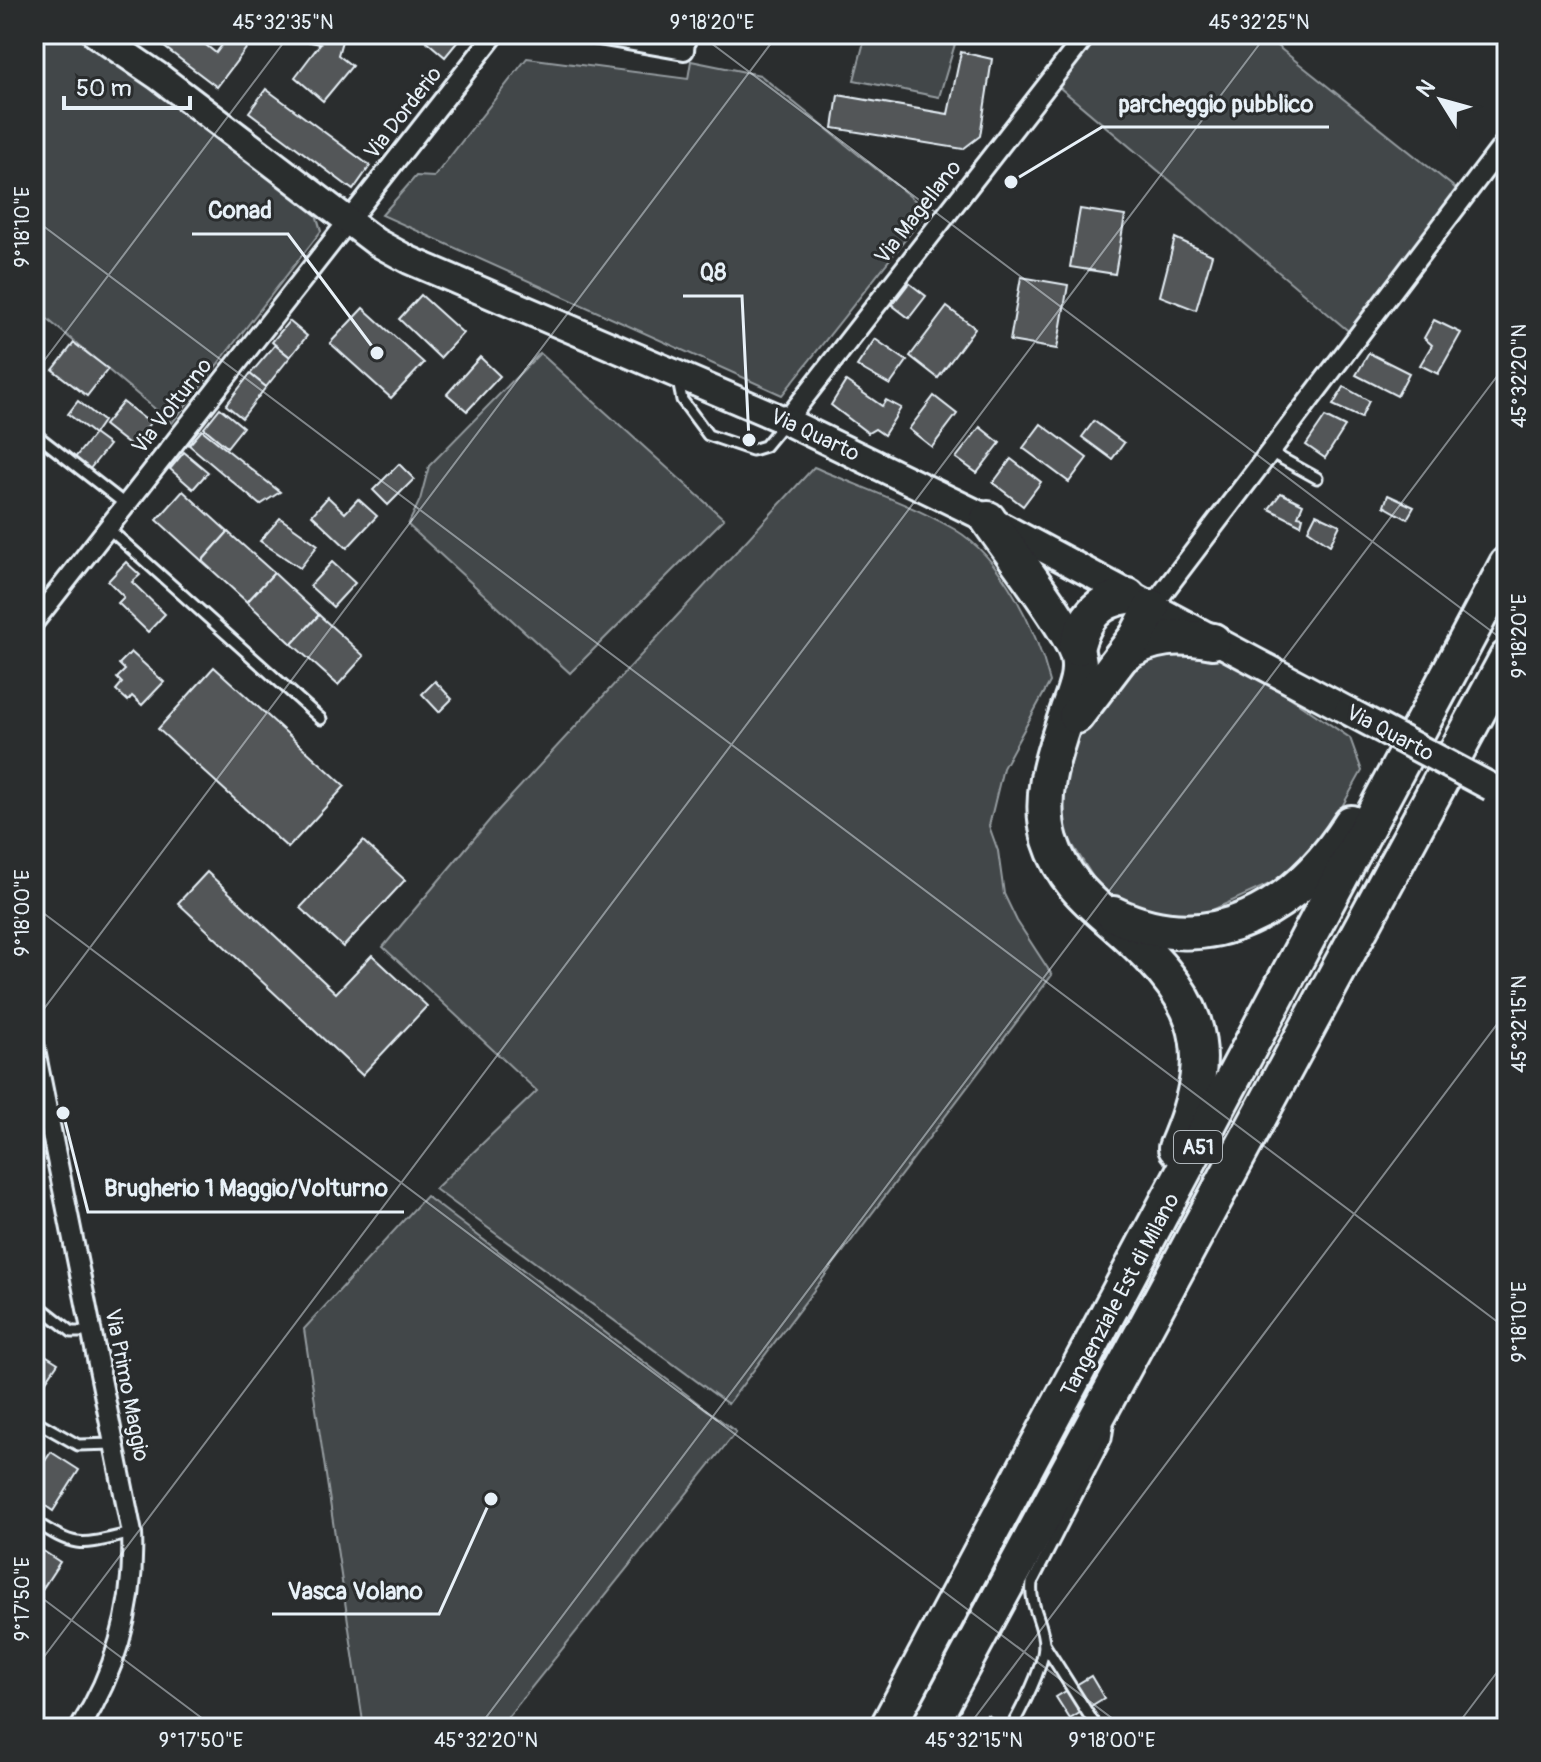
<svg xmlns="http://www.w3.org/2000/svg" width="1541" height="1762" font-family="Pangolin,sans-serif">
<rect width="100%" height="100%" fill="#2a2d2e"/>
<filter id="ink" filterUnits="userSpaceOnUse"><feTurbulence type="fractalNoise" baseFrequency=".0125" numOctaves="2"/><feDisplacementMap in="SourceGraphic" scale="16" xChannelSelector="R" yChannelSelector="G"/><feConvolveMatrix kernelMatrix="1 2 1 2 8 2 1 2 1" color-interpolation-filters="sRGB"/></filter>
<g filter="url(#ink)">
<g fill="#424648" stroke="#959ca0" stroke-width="2">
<polygon points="34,34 79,34 96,44 315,211 321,231 172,423 34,308"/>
<polygon points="866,34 955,44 939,97 854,80"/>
<polygon points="1100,34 1262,34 1460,192 1352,334 1059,87"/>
<polygon points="527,58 688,79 691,61 760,75 928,211 782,395 382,215 416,176 434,177"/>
<polygon points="540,353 724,519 570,673 408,525 420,500 429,466"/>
<path d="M814,467C860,487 910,504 954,529C1002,557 1037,631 1050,682L1003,768L989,826L998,851L1004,894L1017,921L1052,975L728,1404L435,1189L537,1091L383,947L493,816Z"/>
<polygon points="1157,649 1200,650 1251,671 1350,738 1362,771 1335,819 1300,870 1186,922 1105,896 1072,844 1060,817 1060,790 1069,754 1088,718 1125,671"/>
<polygon points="426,1196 736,1432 499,1728 364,1728 304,1329"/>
</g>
<g fill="#535759" stroke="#e8f1f8" stroke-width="2">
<polygon points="166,34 192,34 216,53 230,34 248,46 217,87 159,43"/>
<polygon points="308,34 344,34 338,55 352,66 323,101 295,77 320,44 306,41"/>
<polygon points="418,34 464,34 445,57"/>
<polygon points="961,52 992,59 980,136 963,149 833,128 838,95 948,114"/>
<polygon points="266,89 370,166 353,190 249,112"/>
<polygon points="1080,209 1125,216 1115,274 1070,267"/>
<polygon points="1175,238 1212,255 1196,310 1160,296"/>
<polygon points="1021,277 1068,285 1057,349 1010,341"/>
<polygon points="909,283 926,296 909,318 892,305"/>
<polygon points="421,295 463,333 440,358 399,319"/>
<polygon points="947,307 975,328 938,378 910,356"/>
<polygon points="363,308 424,363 391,398 330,343"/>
<polygon points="1434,320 1461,333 1438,374 1420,365 1432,345 1424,338"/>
<polygon points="289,321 307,336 290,357 272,342"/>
<polygon points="875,339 907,361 890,385 857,366"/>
<polygon points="74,343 108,369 87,396 53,370"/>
<polygon points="275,345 290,357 266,387 250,374"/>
<polygon points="1369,353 1409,373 1397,396 1356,375"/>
<polygon points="480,357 500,376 467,411 447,394"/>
<polygon points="250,374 266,387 242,418 226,405"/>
<polygon points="846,381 882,406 886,400 901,408 884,435 875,429 868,433 831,405"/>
<polygon points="1344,387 1369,401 1361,418 1333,405"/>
<polygon points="934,396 957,414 932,447 909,429"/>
<polygon points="78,401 103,421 94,434 68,414"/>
<polygon points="123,402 150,423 132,447 104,425"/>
<polygon points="220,408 243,427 227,447 204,428"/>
<polygon points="1325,417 1345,427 1325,458 1306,445"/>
<polygon points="1094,421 1124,443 1112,459 1082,437"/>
<polygon points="1041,424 1087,458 1069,482 1023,448"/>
<polygon points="980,427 1000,443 977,473 956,458"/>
<polygon points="202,430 280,492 260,505 189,445"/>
<polygon points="94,434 109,445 89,470 74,459"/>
<polygon points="184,452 208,472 193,489 170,469"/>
<polygon points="1011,459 1041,482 1023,506 993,483"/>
<polygon points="399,464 414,479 388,505 373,490"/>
<polygon points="183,491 228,532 202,561 157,520"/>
<polygon points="1281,493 1303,504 1298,516 1303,517 1301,525 1269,509"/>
<polygon points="1388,495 1414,507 1407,519 1384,506"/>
<polygon points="328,497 345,513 358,499 377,516 347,548 312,515"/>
<polygon points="1316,514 1340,525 1330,545 1308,530"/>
<polygon points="280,518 318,545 300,568 260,541"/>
<polygon points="228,532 274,573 247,602 202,561"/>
<polygon points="126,562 140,575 132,582 165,614 148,632 118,603 124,597 108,581"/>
<polygon points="332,562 355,583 333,607 310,586"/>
<polygon points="274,573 319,615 292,644 247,602"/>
<polygon points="319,615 364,656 338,685 292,644"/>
<polygon points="131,652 164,682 142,705 132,696 128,701 116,690 122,683 117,678 125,670 119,664"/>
<polygon points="214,667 345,786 288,848 158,729"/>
<polygon points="435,681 452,699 439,712 422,694"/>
<polygon points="363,841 405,880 343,947 300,908"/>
<polygon points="207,872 336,993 372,955 427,1006 362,1075 178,903"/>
<polygon points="34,1348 58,1363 39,1391 34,1388"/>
<polygon points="51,1452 79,1470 53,1511 34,1498 34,1477"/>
<polygon points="34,1545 60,1562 37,1597 34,1595"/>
<polygon points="1091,1676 1104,1698 1070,1719 1056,1697"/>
<polygon points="987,1715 1011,1728 981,1728"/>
</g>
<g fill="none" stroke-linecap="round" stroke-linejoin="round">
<g stroke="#e8f1f8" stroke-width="15">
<g id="lane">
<polyline points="678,381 682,400 708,435 752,450 765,446 784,423"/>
<polyline points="34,433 126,505"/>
<polyline points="1270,452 1317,478"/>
<polyline points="108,528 321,719"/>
<polyline points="34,1302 72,1332 92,1332"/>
<polyline points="34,1420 78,1445 114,1444"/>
<path d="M34,1521C78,1550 81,1545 132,1533"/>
<polyline points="1044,1644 1097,1728"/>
<path d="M1011,1728C1022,1708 1044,1667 1044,1645C1044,1623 1029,1606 1032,1583L1106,1439L1108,1426"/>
</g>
</g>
<g stroke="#e8f1f8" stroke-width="24">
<g id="street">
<polyline points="593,34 684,50 686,34"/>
<polyline points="786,421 1087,34"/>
<polyline points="1152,607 1507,140"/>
<polyline points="34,622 495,34"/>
<path d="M34,1045L132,1533C135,1604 117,1669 80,1728"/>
</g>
</g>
<g stroke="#e8f1f8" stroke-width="32">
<polyline id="secondary" points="96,34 158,76 376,242 409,260 786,421 988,519 1348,711"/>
</g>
<g stroke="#e8f1f8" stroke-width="40">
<g id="highway">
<path d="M988,519C1006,546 1073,632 1078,657C1082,675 1074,693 1068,710C1054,752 1037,796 1050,840C1061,876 1085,898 1112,921C1196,994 1223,1040 1176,1148"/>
<path d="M1076,648C1084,619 1097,600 1128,596"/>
<path d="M1123,655C1152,635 1180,635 1213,641"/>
<polyline points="1076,716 1137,636 1152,607"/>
<path d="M1113,914C1211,961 1297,908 1351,823"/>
<polyline points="887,1728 1507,564"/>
<polyline points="929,1728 1507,658"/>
</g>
</g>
<use href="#lane" stroke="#2a2d2e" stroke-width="9"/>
<use href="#street" stroke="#2a2d2e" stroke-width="18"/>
<use href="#secondary" stroke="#2a2d2e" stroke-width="26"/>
<use href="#highway" stroke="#2a2d2e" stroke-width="34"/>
<g stroke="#e8f1f8" stroke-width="32" stroke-linecap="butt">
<polyline id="secondary-bridge" points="1348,711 1491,787"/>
</g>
<use href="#secondary-bridge" stroke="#2a2d2e" stroke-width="26"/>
</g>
</g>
<path fill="none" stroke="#e8f1f8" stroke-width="2" stroke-opacity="0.45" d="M699,34L1507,643M34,219L1507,1329M34,374L290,34M34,906L1125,1728M34,1022L778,34M34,1592L215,1728M34,1670L1267,34M478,1728L1507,363M967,1728L1507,1011M1455,1728L1507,1659"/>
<g text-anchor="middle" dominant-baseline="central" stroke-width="6" stroke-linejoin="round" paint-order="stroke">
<rect fill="#2a2d2e" stroke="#afb6bb" stroke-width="2" x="1174" y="1131" width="48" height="32" rx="6"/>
<g font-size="20" font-weight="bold" fill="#e8f1f8">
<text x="1198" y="1147">A51</text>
</g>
<g font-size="22" fill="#e8f1f8" stroke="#2a2d2e">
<text transform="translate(403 113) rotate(-52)">Via Dorderio</text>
<text transform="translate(918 212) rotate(-52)">Via Magellano</text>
<text transform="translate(172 406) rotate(-52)">Via Volturno</text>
<text transform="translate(815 435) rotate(25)">Via Quarto</text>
<text transform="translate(1390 733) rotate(28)">Via Quarto</text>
<text transform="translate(1120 1295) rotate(-62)">Tangenziale Est di Milano</text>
<text transform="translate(127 1385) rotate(79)">Via Primo Maggio</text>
</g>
</g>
<path fill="none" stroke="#e8f1f8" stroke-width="3" d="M1011 182L1102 127H1329M377 353L288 234H192M749 440L742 296H683M63 1113L88 1212H404M491 1499L439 1614H272"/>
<g fill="#e8f1f8" stroke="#2a2d2e" stroke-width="3">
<circle cx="1011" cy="182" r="8"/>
<circle cx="377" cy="353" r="8"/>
<circle cx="749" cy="440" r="8"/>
<circle cx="63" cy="1113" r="8"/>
<circle cx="491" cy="1499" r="8"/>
</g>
<g font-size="24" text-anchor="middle" font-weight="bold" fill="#e8f1f8" stroke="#2a2d2e" stroke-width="6" stroke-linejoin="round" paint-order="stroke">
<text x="1216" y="112">parcheggio pubblico</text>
<text x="240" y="218">Conad</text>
<text x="713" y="280">Q8</text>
<text x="246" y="1196">Brugherio 1 Maggio/Volturno</text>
<text x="355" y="1599">Vasca Volano</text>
</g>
<rect width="1541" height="1762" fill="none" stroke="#2a2d2e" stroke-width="88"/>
<g transform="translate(1441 100) rotate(307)" stroke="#2a2d2e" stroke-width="6" paint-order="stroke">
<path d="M0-6L14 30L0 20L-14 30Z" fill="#e8f1f8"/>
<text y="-12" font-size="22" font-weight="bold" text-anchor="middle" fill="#e8f1f8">N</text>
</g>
<path d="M64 96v12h126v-12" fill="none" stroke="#e8f1f8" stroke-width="4"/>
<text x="76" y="96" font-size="24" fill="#e8f1f8" stroke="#2a2d2e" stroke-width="6" paint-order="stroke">50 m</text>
<rect x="44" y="44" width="1453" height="1674" fill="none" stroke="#e8f1f8" stroke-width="3"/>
<g font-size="20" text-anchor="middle" fill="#e8f1f8">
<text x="283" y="29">45°32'35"N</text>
<text x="712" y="29">9°18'20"E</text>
<text x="1259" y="29">45°32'25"N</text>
<text transform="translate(22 227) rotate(-90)" y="7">9°18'10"E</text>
<text transform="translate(1519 376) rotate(-90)" y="7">45°32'20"N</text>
<text transform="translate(1519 636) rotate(-90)" y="7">9°18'20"E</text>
<text transform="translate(22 913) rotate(-90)" y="7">9°18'00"E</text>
<text transform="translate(1519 1024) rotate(-90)" y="7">45°32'15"N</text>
<text transform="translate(1519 1322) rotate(-90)" y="7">9°18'10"E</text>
<text transform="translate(22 1599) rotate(-90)" y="7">9°17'50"E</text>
<text x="201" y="1747">9°17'50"E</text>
<text x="486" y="1747">45°32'20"N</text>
<text x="974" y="1747">45°32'15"N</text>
<text x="1112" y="1747">9°18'00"E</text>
</g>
</svg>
